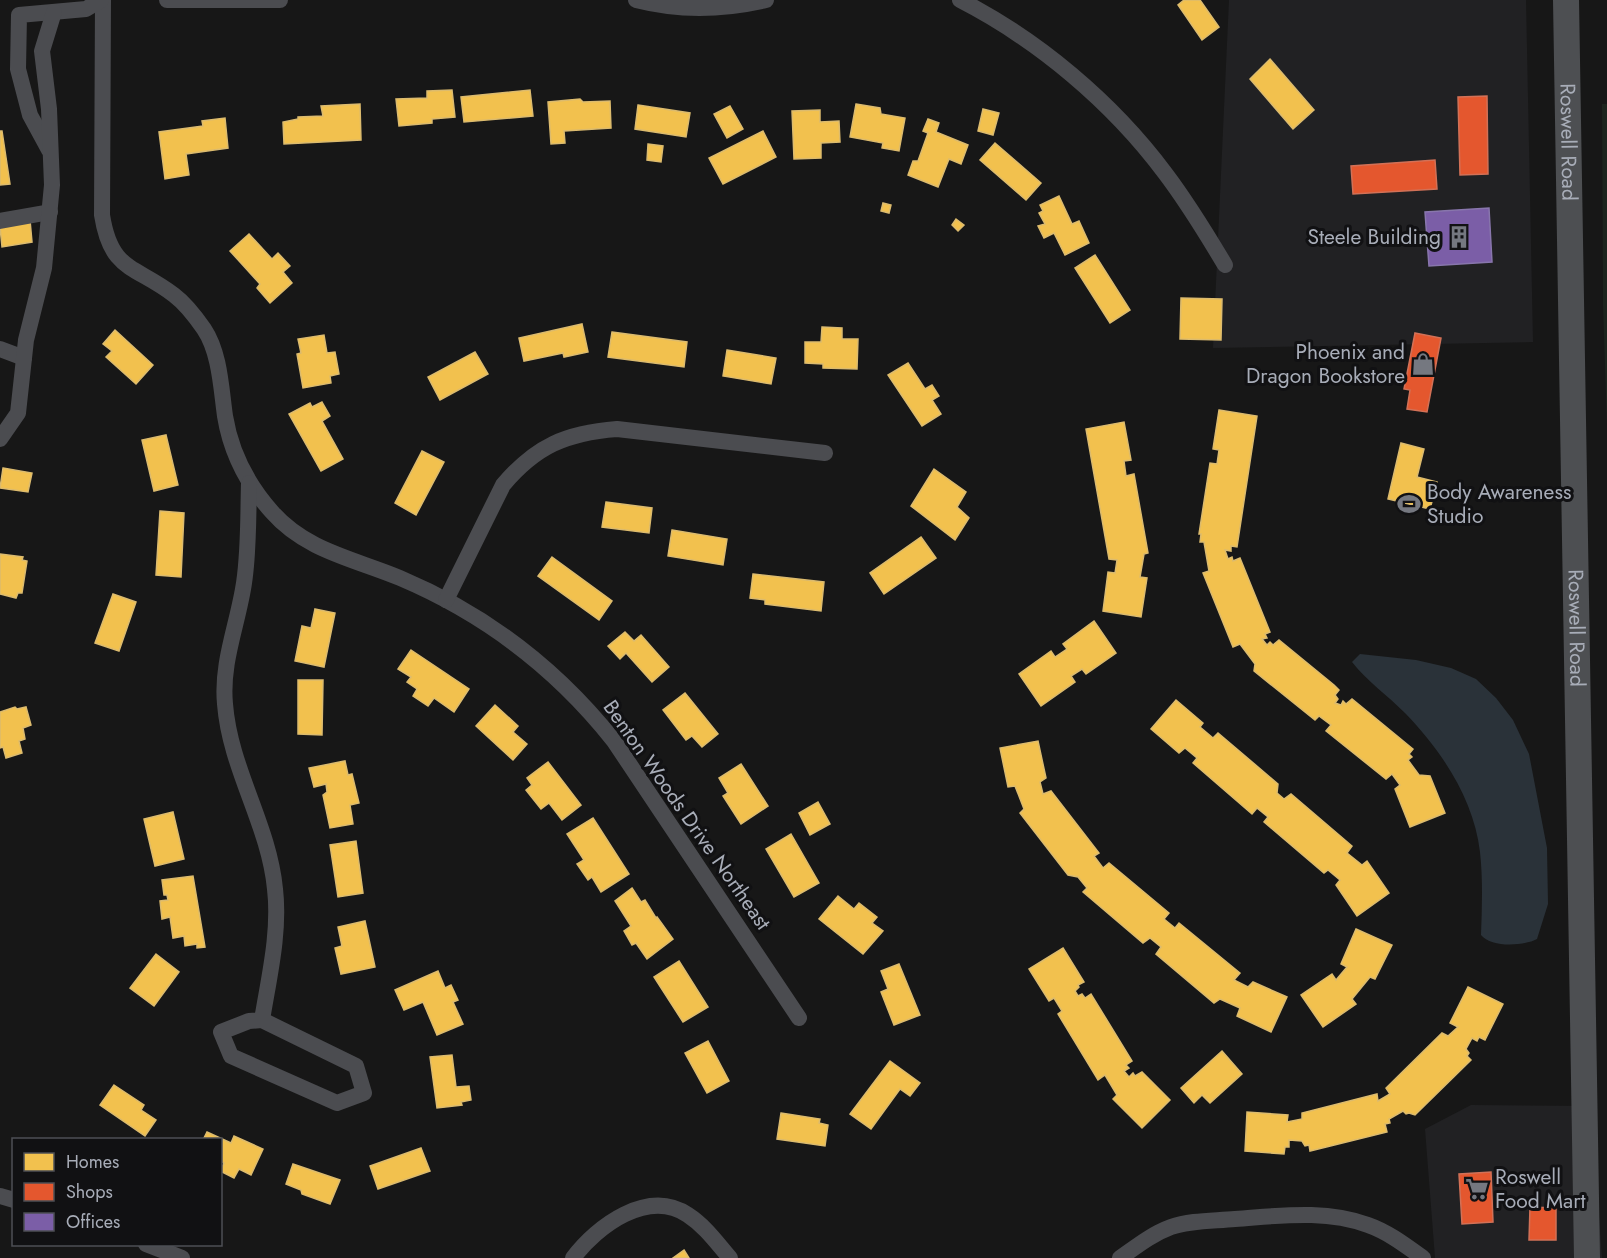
<svg xmlns="http://www.w3.org/2000/svg" width="1607" height="1258" font-family="Jost,sans-serif">
<rect width="100%" height="100%" fill="#171717"/>
<g fill="#212123">
<polygon points="1229,0 1526,0 1533,342 1213,348"/>
<polygon points="1471,1105 1591,1106 1602,1258 1435,1258 1425,1129"/>
</g>
<polygon fill="#1d241e" points="1602,104 1607,104 1607,426 1603,306"/>
<path fill="#2a3239" d="M1360,654L1416,660L1451,668L1476,679L1496,698L1513,720L1529,754L1547,848L1548,904L1537,939C1524,946 1491,948 1481,935C1482,907 1483,879 1480,852C1474,799 1441,750 1405,713C1387,695 1367,681 1352,662Z"/>
<g fill="#f2c14e" stroke="#dcbb6e" stroke-width="1.5">
<polygon points="1184,0 1200,0 1219,27 1202,40 1178,5"/>
<polygon points="1270,59 1314,110 1293,129 1250,79"/>
<polygon points="452,90 455,117 432,119 432,123 399,126 396,99 427,98 427,91"/>
<polygon points="530,90 533,116 464,122 461,97"/>
<polygon points="580,99 583,102 610,101 611,128 564,131 565,143 551,144 548,102"/>
<polygon points="360,104 361,140 284,144 283,122 298,119 298,117 323,116 321,106"/>
<polygon points="856,104 880,108 881,114 905,118 899,151 882,148 883,143 850,137"/>
<polygon points="638,105 690,113 686,137 635,129"/>
<polygon points="730,106 743,129 727,138 714,114"/>
<polygon points="983,109 999,113 993,135 978,131"/>
<polygon points="820,110 820,122 839,121 840,142 821,143 821,158 794,159 792,111"/>
<polygon points="225,118 228,148 186,154 189,175 165,179 159,132 203,126 202,121"/>
<polygon points="928,119 939,123 936,132 968,145 961,164 949,159 938,187 908,175 913,161 918,161 928,133 923,131"/>
<polygon points="0,131 2,131 10,184 0,185"/>
<polygon points="763,131 776,157 723,184 709,158"/>
<polygon points="995,143 1041,183 1026,200 980,160"/>
<polygon points="648,144 663,146 661,162 647,160"/>
<polygon points="1059,196 1072,224 1079,221 1089,243 1065,255 1054,233 1044,238 1038,226 1045,224 1039,213 1043,211 1040,205"/>
<polygon points="883,203 891,205 889,213 881,211"/>
<polygon points="956,219 964,225 958,231 952,225"/>
<polygon points="30,220 32,242 2,247 0,227"/>
<polygon points="249,234 272,259 278,253 290,266 283,272 292,283 270,303 257,288 260,284 230,251"/>
<polygon points="1095,255 1130,310 1110,323 1075,268"/>
<polygon points="1181,298 1222,299 1221,340 1180,339"/>
<polygon points="582,324 588,352 564,357 563,353 524,361 519,338"/>
<polygon points="822,327 842,328 842,339 858,339 857,369 823,368 823,364 805,363 805,342 821,342"/>
<polygon points="115,330 153,365 136,384 106,357 112,351 103,344"/>
<polygon points="612,332 687,342 684,367 608,357"/>
<polygon points="324,335 327,353 335,352 339,374 330,376 331,383 303,388 297,354 301,353 298,339"/>
<polygon points="727,350 776,358 771,384 723,376"/>
<polygon points="475,352 488,374 440,400 428,377"/>
<polygon points="908,363 925,389 932,385 939,396 932,400 941,414 922,426 888,375"/>
<polygon points="322,402 330,416 322,421 343,459 321,471 289,414 310,403 312,407"/>
<polygon points="1219,410 1257,416 1237,547 1231,546 1231,551 1225,550 1228,559 1232,557 1233,561 1240,558 1270,632 1265,634 1267,638 1262,639 1267,645 1270,642 1273,645 1279,640 1334,685 1339,690 1335,695 1338,699 1335,703 1341,705 1343,701 1346,704 1352,699 1413,749 1409,754 1412,757 1408,760 1419,775 1430,776 1445,813 1410,827 1395,789 1400,785 1392,774 1386,779 1326,731 1331,725 1319,716 1315,720 1254,671 1255,664 1240,644 1233,647 1203,573 1209,571 1204,542 1200,542 1201,534 1199,534 1210,463 1217,464 1219,450 1213,449"/>
<polygon points="1124,422 1131,460 1124,461 1126,476 1134,474 1148,553 1144,554 1140,577 1147,578 1141,617 1103,611 1108,572 1115,573 1117,560 1109,559 1086,429"/>
<polygon points="166,435 178,485 154,491 142,440"/>
<polygon points="1401,443 1424,449 1417,477 1437,482 1430,509 1388,499"/>
<polygon points="422,451 444,462 416,515 395,503"/>
<polygon points="3,468 32,473 28,492 0,488"/>
<polygon points="934,469 966,492 957,507 969,518 955,540 911,506"/>
<polygon points="606,502 652,508 649,533 602,527"/>
<polygon points="160,511 184,513 181,577 156,575"/>
<polygon points="672,530 727,539 723,565 668,556"/>
<polygon points="921,537 936,558 884,594 870,573"/>
<polygon points="0,554 23,557 22,560 27,561 22,593 18,593 16,598 0,594"/>
<polygon points="552,557 612,601 599,620 538,576"/>
<polygon points="753,574 824,582 821,611 765,604 765,600 750,598"/>
<polygon points="113,594 136,602 119,651 95,643"/>
<polygon points="315,609 335,613 324,667 295,661 302,626 311,628"/>
<polygon points="1094,621 1116,653 1086,674 1082,669 1071,676 1075,682 1041,706 1019,674 1051,651 1055,657 1067,649 1063,644"/>
<polygon points="625,632 634,641 641,635 669,667 652,682 626,653 620,659 608,646"/>
<polygon points="411,650 469,689 454,712 434,698 428,706 413,696 417,689 407,682 411,677 398,669"/>
<polygon points="298,680 323,680 322,735 298,734"/>
<polygon points="685,693 718,734 702,747 692,736 686,740 663,710"/>
<polygon points="1176,700 1203,723 1200,727 1213,738 1218,733 1278,784 1277,793 1284,799 1291,794 1352,846 1347,853 1362,865 1367,861 1389,893 1357,916 1336,885 1340,880 1328,870 1324,873 1264,822 1268,817 1257,808 1252,814 1193,763 1197,758 1185,748 1179,753 1151,729"/>
<polygon points="495,705 518,726 513,732 527,744 513,760 476,726"/>
<polygon points="15,707 17,709 26,707 31,725 23,728 25,739 19,741 22,753 6,758 3,747 0,748 0,712"/>
<polygon points="1038,741 1046,778 1040,782 1043,794 1051,791 1099,853 1094,856 1103,868 1109,863 1169,913 1164,919 1175,928 1179,923 1240,973 1234,980 1248,987 1253,982 1287,997 1271,1032 1237,1016 1240,1008 1220,999 1214,1003 1156,954 1161,947 1150,938 1143,943 1083,892 1087,888 1078,877 1068,875 1020,813 1024,809 1015,786 1008,787 1000,748"/>
<polygon points="345,761 348,775 352,774 359,803 350,805 353,824 330,828 323,795 327,792 326,784 314,787 309,768"/>
<polygon points="548,762 581,805 562,820 549,803 541,809 526,790 532,785 527,778"/>
<polygon points="741,764 768,806 741,824 723,796 728,793 719,778"/>
<polygon points="818,802 830,824 810,835 799,813"/>
<polygon points="173,812 184,859 155,866 144,819"/>
<polygon points="593,818 629,874 601,892 592,877 588,880 577,864 584,860 567,834"/>
<polygon points="791,834 819,883 794,897 766,849"/>
<polygon points="356,841 363,893 338,897 330,845"/>
<polygon points="193,876 205,947 197,948 197,944 185,946 184,936 173,938 170,917 162,919 160,901 168,900 167,895 164,895 162,880"/>
<polygon points="632,888 641,902 645,900 656,918 657,917 673,939 647,959 636,943 632,945 624,931 631,926 615,901"/>
<polygon points="838,896 854,909 859,903 877,917 872,923 883,931 863,954 819,919"/>
<polygon points="365,921 375,967 341,974 335,948 342,946 338,927"/>
<polygon points="1356,929 1392,945 1375,979 1370,977 1352,999 1356,1004 1323,1027 1301,995 1332,974 1336,980 1347,967 1341,964"/>
<polygon points="1063,948 1084,982 1078,985 1079,987 1075,991 1078,996 1082,994 1085,998 1091,994 1132,1061 1126,1065 1129,1068 1124,1071 1129,1077 1133,1073 1135,1076 1142,1072 1170,1100 1142,1128 1113,1099 1117,1095 1105,1075 1098,1080 1058,1014 1062,1011 1054,998 1049,1001 1029,969"/>
<polygon points="156,954 179,972 154,1006 130,988"/>
<polygon points="679,961 708,1007 683,1022 654,977"/>
<polygon points="899,964 920,1015 894,1025 881,992 888,989 881,971"/>
<polygon points="438,971 445,988 451,985 458,1000 453,1002 463,1024 437,1035 423,1002 404,1010 395,990"/>
<polygon points="1468,987 1503,1004 1485,1040 1479,1037 1477,1041 1472,1038 1466,1049 1469,1053 1467,1056 1471,1060 1415,1115 1409,1113 1406,1114 1403,1111 1389,1119 1390,1123 1385,1124 1387,1132 1310,1151 1309,1145 1305,1146 1302,1141 1289,1140 1289,1147 1285,1147 1284,1154 1245,1151 1247,1112 1288,1115 1287,1122 1302,1119 1302,1113 1377,1094 1378,1101 1390,1094 1386,1088 1442,1033 1448,1036 1458,1027 1450,1023"/>
<polygon points="708,1041 729,1081 707,1093 685,1053"/>
<polygon points="1222,1051 1242,1074 1210,1103 1202,1095 1194,1103 1181,1088"/>
<polygon points="452,1055 456,1087 469,1086 471,1100 461,1102 462,1105 437,1108 430,1057"/>
<polygon points="890,1061 920,1083 910,1096 900,1089 871,1129 850,1114"/>
<polygon points="114,1085 144,1105 141,1110 156,1120 145,1136 100,1105"/>
<polygon points="781,1113 820,1119 819,1123 828,1125 825,1146 777,1139"/>
<polygon points="207,1132 231,1143 234,1136 263,1149 251,1175 239,1169 234,1178 220,1171 224,1163 220,1161 220,1140 203,1140"/>
<polygon points="421,1148 430,1171 378,1189 370,1166"/>
<polygon points="293,1164 340,1180 330,1204 302,1194 301,1190 286,1184"/>
<polygon points="684,1250 689,1258 673,1258"/>
</g>
<g fill="#e4572e" stroke="#d27157" stroke-width="1.5">
<polygon points="1487,96 1488,174 1460,175 1458,97"/>
<polygon points="1435,160 1437,189 1353,194 1351,166"/>
<polygon points="1415,333 1441,338 1427,412 1407,409 1410,390 1404,389"/>
<polygon points="1491,1172 1493,1222 1462,1224 1459,1174"/>
<polygon points="1530,1207 1556,1208 1556,1240 1529,1240"/>
</g>
<polygon fill="#7b5ea7" stroke="#8876ac" stroke-width="1.5" points="1489,208 1492,262 1429,266 1425,212"/>
<g fill="none" stroke-linecap="round" stroke-linejoin="round">
<g stroke="#4b4c50" stroke-width="16">
<path d="M103,0L102,215C111,272 135,265 174,295C186,304 195,316 204,329C220,353 221,388 225,416C231,453 248,485 272,512C306,551 355,559 400,578C485,614 557,669 614,741L799,1018"/>
<polyline points="167,0 280,0"/>
<path d="M636,0C679,11 723,10 766,0"/>
<path d="M960,0C1038,40 1112,102 1165,173C1187,202 1206,233 1225,265"/>
<polyline points="49,150 30,115 18,69 19,15 86,9 101,0"/>
<polyline points="0,221 50,212"/>
<polyline points="0,349 24,358"/>
<polyline points="0,439 18,413 26,340 44,268 52,185 49,109 42,51 54,12"/>
<path d="M249,483C248,516 249,550 244,583C238,624 221,662 225,704C230,769 269,825 275,889C280,932 269,977 262,1020L356,1066L364,1093L337,1103L231,1056L221,1032L249,1021L262,1020"/>
<path d="M446,600L503,485C536,446 566,433 617,429L825,453"/>
<polyline points="0,1196 14,1200"/>
<polyline points="146,1244 182,1258"/>
<path d="M573,1258C597,1226 648,1188 688,1215C705,1226 717,1243 730,1258"/>
<path d="M1120,1258C1137,1246 1152,1234 1171,1227C1191,1220 1214,1221 1235,1219C1279,1216 1325,1209 1368,1225C1388,1232 1405,1245 1423,1258"/>
</g>
<path stroke="#4d4f52" stroke-width="26" id="s1" d="M1566,0L1587,1258"/>
</g>
<defs>
<g id="building-bare" transform="scale(1.8)"><path d="M-4-6H4V6H1V3H-1V6H-4ZM-2.5-4.3h1.7v1.8h-1.7ZM.8-4.3h1.7v1.8H.8ZM-2.5-1h1.7V.8h-1.7ZM.8-1h1.7V.8H.8Z" fill="#757880" stroke="#111113" stroke-width="2.5" paint-order="stroke"/></g>
<g id="shop-bare" transform="scale(1.8)"><path d="M-5-2.5h2.3a2.7 3.5 0 0 1 5.4 0H5L5.5 6h-11ZM-1.5-2.5h3a1.5 2.3 0 0 0-3 0Z" fill="#757880" stroke="#111113" stroke-width="2.5" paint-order="stroke"/></g>
<g id="stadium-bare" transform="scale(1.8)"><path d="M0-5a6.5 5 0 1 0 0 10a6.5 5 0 1 0 0-10ZM-3.5-1.8h7v3.6h-7Z" fill="#757880" stroke="#111113" stroke-width="2.5" paint-order="stroke"/></g>
<g id="supermarket-bare" transform="scale(1.8)"><path d="M-6-5.5h2.5l.6 2H6L4.5 2H-2.5L-4.4-4H-6ZM-1.5 3.2a1.3 1.3 0 1 0 .1 0ZM3 3.2a1.3 1.3 0 1 0 .1 0Z" fill="#757880" stroke="#111113" stroke-width="2.5" paint-order="stroke"/></g>
</defs>
<g fill-rule="evenodd">
<use href="#building-bare" x="1459" y="237"/>
<use href="#shop-bare" x="1423" y="364"/>
<use href="#stadium-bare" x="1409" y="504"/>
<use href="#supermarket-bare" x="1477" y="1189"/>
</g>
<g text-anchor="middle" dominant-baseline="central" stroke-width="6" stroke-linejoin="round" paint-order="stroke">
<g font-size="21" fill="#a8adb8" stroke="#111113">
<text stroke="none"><textPath href="#s1" startOffset="142">Roswell Road</textPath></text>
<text stroke="none"><textPath href="#s1" startOffset="628">Roswell Road</textPath></text>
<text transform="translate(687 815) rotate(55)">Benton Woods Drive Northeast</text>
</g>
<g font-size="21" fill="#a8adb8" stroke="#111113" text-anchor="end">
<text x="1441" y="237">Steele Building</text>
<text x="1405" y="352">Phoenix and<tspan x="1405" dy="24">Dragon Bookstore</tspan></text>
<text x="1427" y="492" text-anchor="start">Body Awareness<tspan x="1427" dy="24">Studio</tspan></text>
<text x="1495" y="1177" text-anchor="start">Roswell<tspan x="1495" dy="24">Food Mart</tspan></text>
</g>
</g>
<rect x="12" y="1138" width="210" height="108" fill="#111113" stroke="#4d4f55" stroke-width="1.5"/>
<rect x="24" y="1153" width="30" height="18" fill="#f2c14e" stroke="#4d4f55" stroke-width="1.5"/>
<text x="66" y="1168" font-size="18" fill="#a8adb8">Homes</text>
<rect x="24" y="1183" width="30" height="18" fill="#e4572e" stroke="#4d4f55" stroke-width="1.5"/>
<text x="66" y="1198" font-size="18" fill="#a8adb8">Shops</text>
<rect x="24" y="1213" width="30" height="18" fill="#7b5ea7" stroke="#4d4f55" stroke-width="1.5"/>
<text x="66" y="1228" font-size="18" fill="#a8adb8">Offices</text>
</svg>
